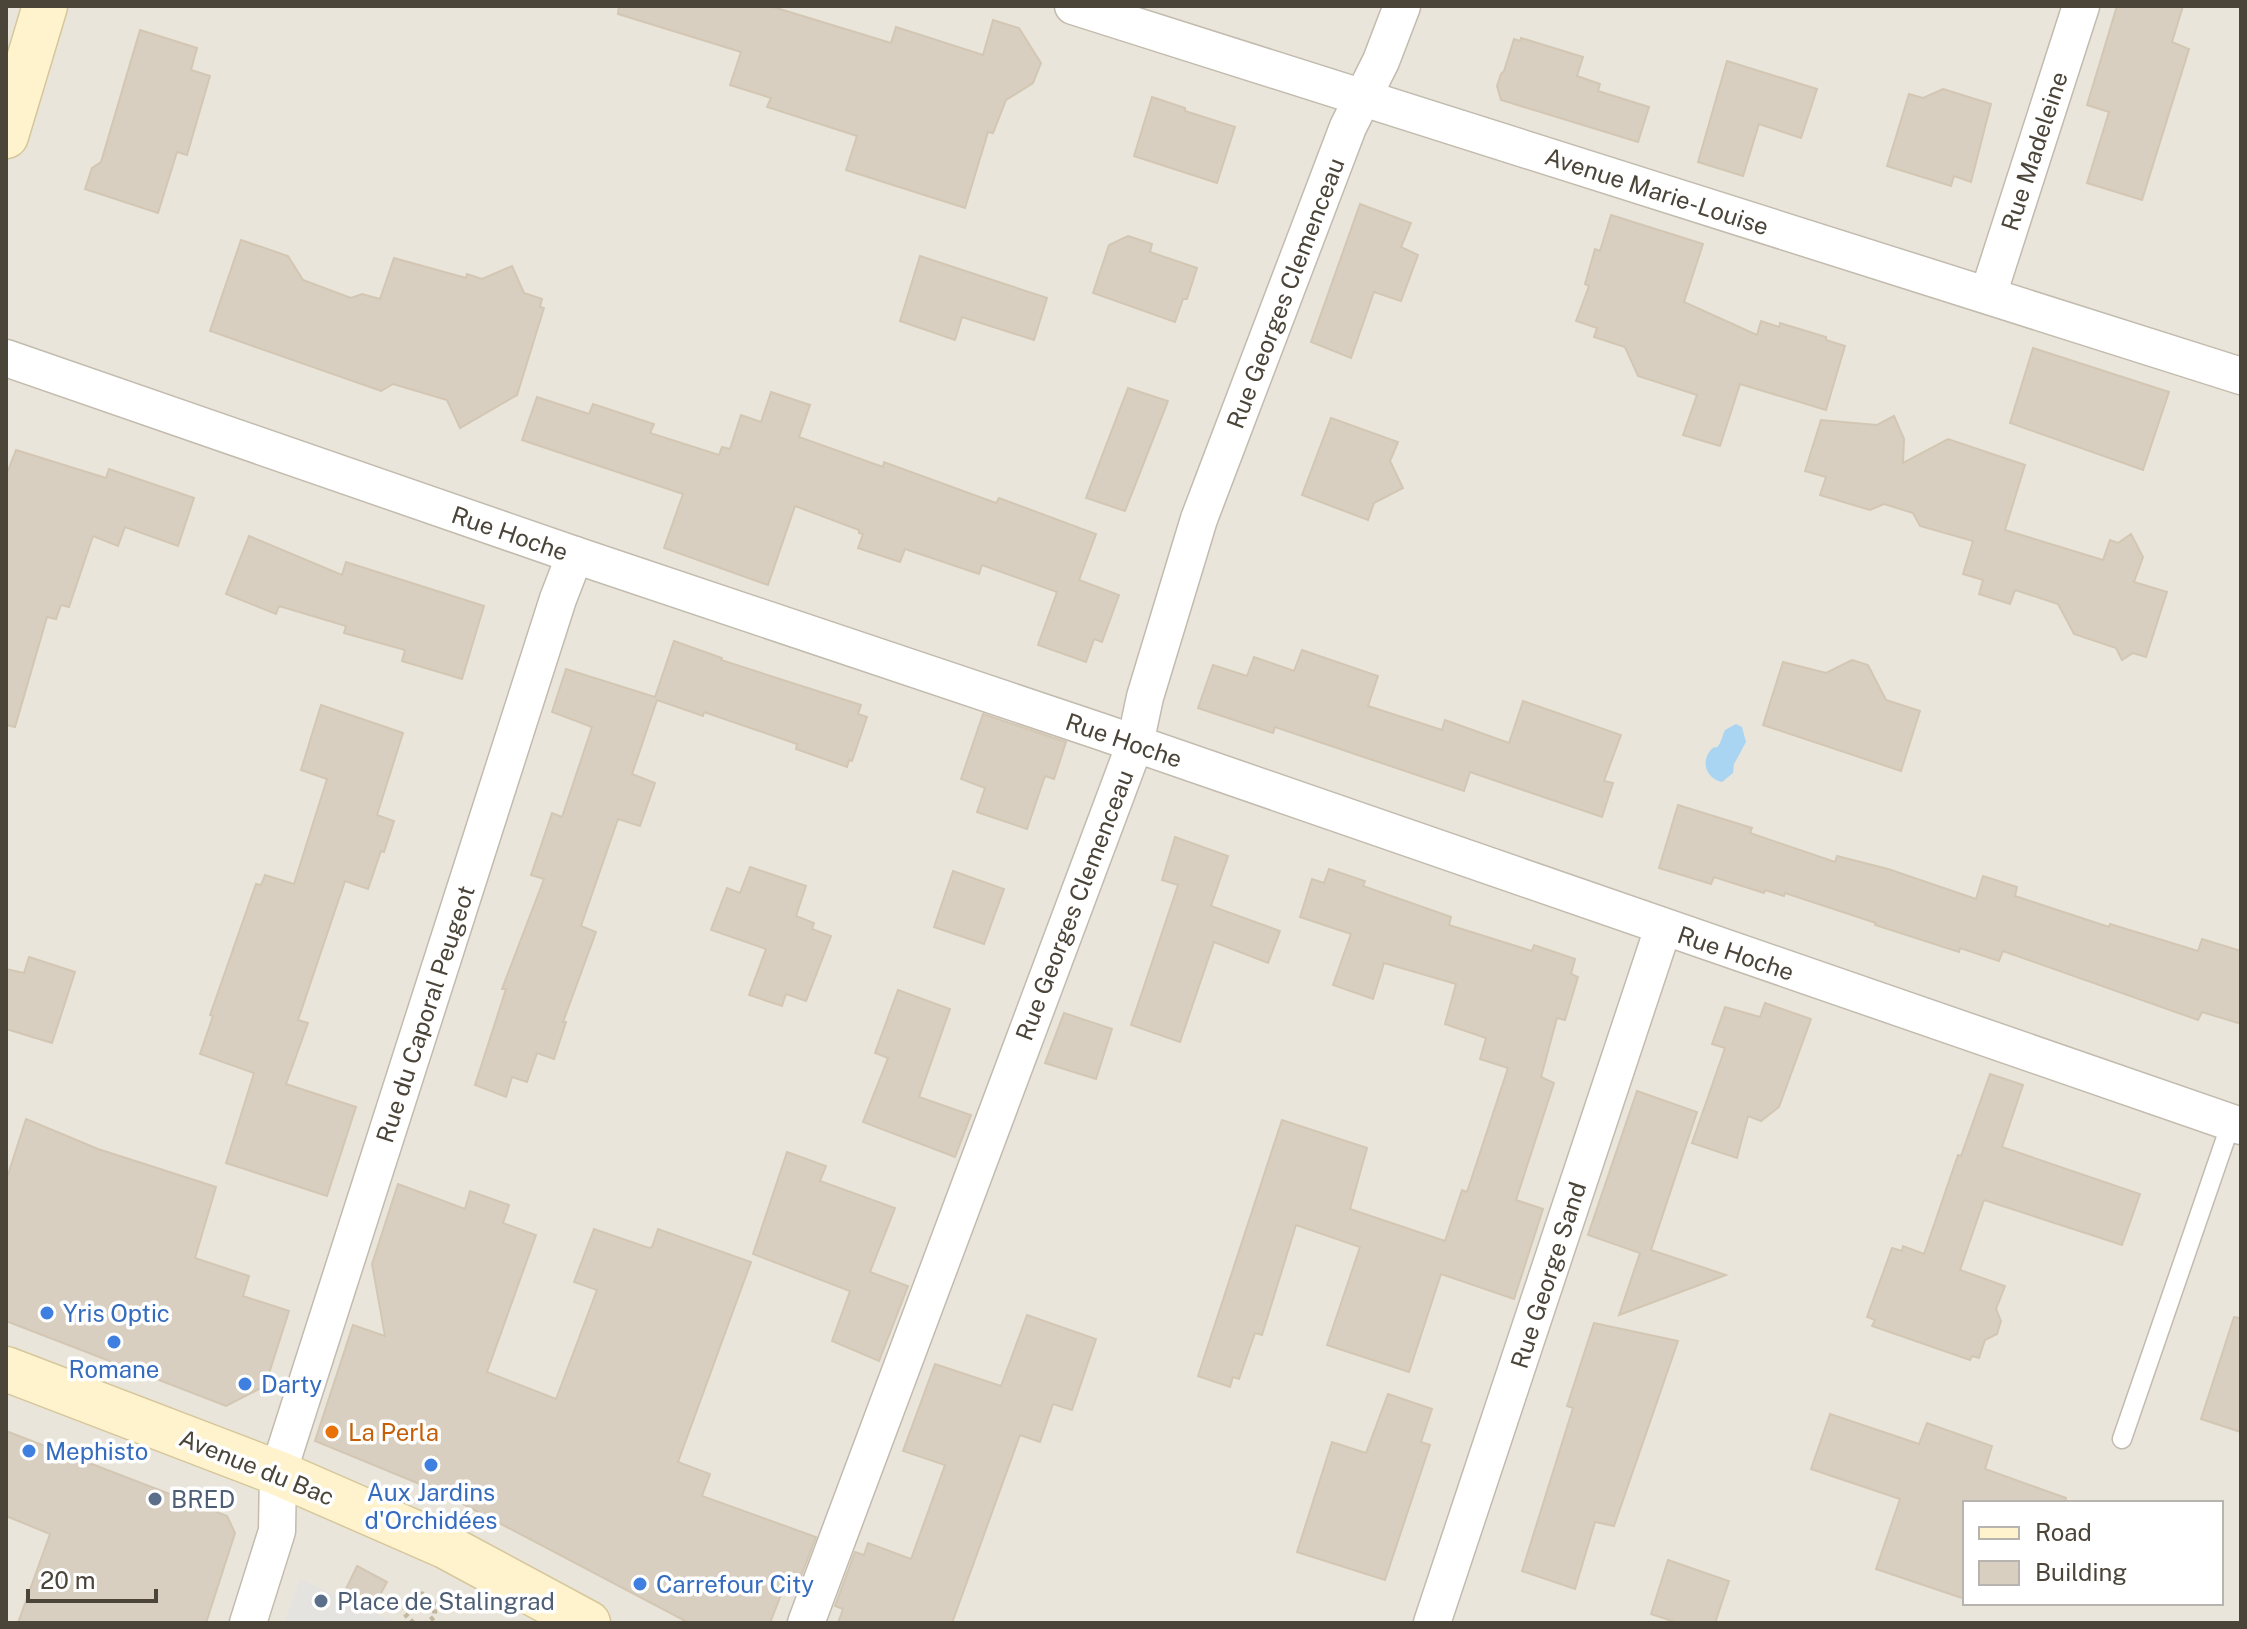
<svg xmlns="http://www.w3.org/2000/svg" width="2247" height="1629" font-family="'Public Sans',sans-serif">
<rect width="100%" height="100%" fill="#f6f3ec"/>
<path fill="#eae5da" fill-rule="evenodd" d="M6,6H2241V1623H6ZM1965,1503H2221V1603H1965Z"/>
<polygon fill="#e5e3e0" points="300,1579 371,1612 398,1623 284,1623"/>
<path fill="#a9d4f2" d="M1736,724L1742,727L1746,742L1734,764L1733,773L1722,782C1708,779 1700,764 1710,751C1717,743 1715,752 1720,743C1722,739 1723,734 1725,730Z"/>
<g fill="#d8cfc1" stroke="#d3c7b4" stroke-width="2">
<polygon points="619,6 770,6 891,43 896,27 983,55 993,20 1019,28 1041,63 1033,83 1006,100 993,133 988,132 965,208 846,170 857,136 767,107 771,98 730,85 741,52 618,14"/>
<polygon points="2117,6 2183,6 2172,42 2189,49 2142,200 2087,183 2109,112 2087,105"/>
<polygon points="140,30 197,48 191,70 210,76 187,155 177,152 158,213 85,189 92,168 101,162"/>
<polygon points="1521,38 1583,57 1577,76 1600,84 1598,91 1649,107 1638,142 1501,100 1497,86 1501,74 1504,71 1514,39 1520,41"/>
<polygon points="1727,61 1817,89 1801,138 1759,124 1743,176 1698,162"/>
<polygon points="1943,89 1991,104 1971,182 1954,176 1951,186 1887,166 1909,94 1923,98"/>
<polygon points="1152,97 1185,108 1185,111 1235,127 1217,183 1134,156"/>
<polygon points="1360,204 1411,223 1401,247 1418,255 1401,301 1374,292 1351,358 1311,342"/>
<polygon points="1611,215 1703,244 1684,302 1757,335 1761,321 1779,327 1780,323 1826,337 1826,340 1845,346 1826,410 1740,384 1720,446 1683,435 1697,395 1638,376 1625,347 1594,337 1597,328 1576,321 1589,286 1585,284 1595,249 1600,251"/>
<polygon points="1128,236 1152,244 1150,252 1197,268 1187,299 1183,299 1175,322 1093,293 1109,245"/>
<polygon points="241,240 288,256 303,280 351,298 362,294 380,299 394,258 466,278 467,274 482,279 512,266 524,293 542,299 540,307 544,308 517,395 460,428 447,400 393,384 381,391 210,331"/>
<polygon points="920,256 1047,298 1034,340 962,317 955,340 900,321"/>
<polygon points="2033,348 2169,392 2143,470 2010,423"/>
<polygon points="1128,388 1168,401 1125,511 1086,498"/>
<polygon points="771,392 810,405 799,437 883,467 884,462 996,503 999,498 1096,534 1079,580 1119,595 1102,642 1094,639 1086,662 1038,645 1057,592 982,565 979,574 905,549 900,562 858,548 863,534 859,533 859,530 795,506 768,585 664,548 683,494 522,440 537,397 589,414 593,404 654,424 650,433 719,455 722,447 730,449 741,415 761,422"/>
<polygon points="1894,416 1904,439 1903,463 1948,439 2025,465 2005,530 2103,560 2110,540 2118,543 2131,534 2143,557 2134,582 2167,592 2146,657 2133,653 2122,660 2116,648 2074,634 2058,604 2015,590 2010,604 1979,594 1983,580 1963,574 1973,541 1920,526 1913,513 1884,504 1870,510 1820,495 1826,477 1805,471 1821,420 1877,425"/>
<polygon points="1331,418 1398,442 1390,461 1403,488 1374,503 1368,520 1302,495"/>
<polygon points="16,450 106,478 109,469 194,498 178,546 125,527 118,546 93,536 69,607 61,605 56,619 47,617 15,727 6,725 6,476"/>
<polygon points="249,536 342,575 346,562 484,606 462,679 402,661 405,650 344,633 346,626 279,606 276,614 226,594"/>
<polygon points="674,641 722,658 721,660 861,705 858,714 867,717 852,761 849,760 847,767 796,749 797,744 704,712 703,716 657,700 632,774 655,783 640,826 618,819 581,926 596,932 563,1022 566,1022 554,1059 537,1053 527,1082 512,1077 506,1097 475,1085 506,989 502,989 544,879 531,875 552,813 562,817 592,727 552,712 566,669 655,697"/>
<polygon points="1302,650 1378,676 1368,706 1442,730 1445,720 1509,743 1523,701 1621,735 1604,781 1613,783 1602,817 1470,772 1464,791 1275,727 1273,733 1198,708 1213,665 1247,676 1254,657 1294,671"/>
<polygon points="1852,660 1868,665 1886,700 1920,711 1901,771 1763,725 1783,662 1826,673"/>
<polygon points="321,705 403,733 377,815 394,821 384,852 381,851 368,889 345,881 298,1020 308,1023 286,1084 356,1107 327,1196 226,1163 254,1073 200,1054 213,1016 210,1015 256,884 261,885 265,875 294,884 327,779 301,770"/>
<polygon points="983,714 1066,742 1054,779 1045,776 1027,829 977,812 985,788 961,779"/>
<polygon points="1678,805 1752,828 1750,833 1835,862 1837,856 1888,869 1976,899 1983,876 2017,887 2015,896 2109,927 2110,924 2198,951 2202,939 2241,951 2241,1024 2202,1012 2198,1020 2003,951 1999,961 1960,948 1959,952 1875,925 1876,923 1785,893 1784,896 1765,890 1764,893 1714,877 1711,884 1659,868"/>
<polygon points="1175,837 1228,856 1211,906 1280,931 1268,963 1214,942 1180,1042 1131,1025 1178,885 1162,880"/>
<polygon points="750,867 806,886 796,916 814,923 812,929 831,936 806,1001 786,994 782,1006 749,995 766,949 711,930 727,888 740,893"/>
<polygon points="1329,869 1365,881 1363,886 1451,917 1449,925 1532,951 1534,945 1575,959 1571,974 1578,977 1565,1020 1557,1018 1541,1077 1554,1083 1516,1200 1543,1209 1514,1299 1441,1274 1409,1372 1327,1345 1360,1247 1296,1225 1262,1335 1255,1333 1239,1379 1233,1377 1230,1387 1198,1376 1282,1120 1367,1148 1350,1209 1445,1241 1462,1190 1467,1192 1508,1068 1480,1059 1486,1038 1445,1024 1456,984 1384,963 1373,999 1333,985 1351,934 1300,917 1312,879 1324,883"/>
<polygon points="953,871 1004,889 984,944 934,927"/>
<polygon points="29,957 75,972 52,1043 6,1029 6,969 24,973"/>
<polygon points="898,990 950,1009 919,1097 971,1115 955,1157 863,1122 888,1058 875,1053"/>
<polygon points="1765,1003 1811,1019 1779,1107 1761,1121 1748,1116 1737,1158 1692,1143 1725,1048 1712,1044 1725,1007 1760,1017"/>
<polygon points="1064,1013 1112,1029 1096,1079 1045,1063"/>
<polygon points="1990,1074 2023,1085 2002,1147 2140,1194 2122,1245 1984,1200 1960,1270 2005,1286 1996,1309 2001,1321 1997,1334 1985,1340 1979,1358 1972,1356 1970,1360 1872,1326 1875,1320 1867,1317 1892,1248 1902,1251 1903,1246 1924,1254 1958,1155 1961,1156"/>
<polygon points="1637,1091 1697,1112 1651,1250 1726,1275 1619,1315 1640,1253 1588,1235"/>
<polygon points="26,1119 98,1149 216,1187 195,1258 249,1276 243,1296 289,1311 265,1386 226,1406 6,1321 6,1181"/>
<polygon points="787,1152 826,1166 820,1181 895,1208 870,1272 908,1286 879,1361 832,1341 850,1291 753,1254"/>
<polygon points="398,1184 465,1209 470,1191 509,1205 503,1223 536,1235 487,1372 556,1399 597,1290 574,1282 594,1229 649,1248 652,1247 658,1229 751,1262 678,1462 710,1474 702,1496 816,1537 795,1592 784,1587 770,1623 689,1623 444,1494 315,1441 353,1325 385,1336 372,1264"/>
<polygon points="1027,1315 1096,1339 1072,1410 1053,1404 1040,1442 1020,1435 952,1623 838,1623 843,1609 835,1606 855,1552 864,1555 868,1543 911,1559 945,1465 903,1451 935,1364 1001,1386"/>
<polygon points="2234,1317 2241,1318 2241,1432 2201,1419"/>
<polygon points="1594,1323 1678,1341 1614,1526 1595,1522 1575,1589 1522,1571 1573,1408 1567,1406"/>
<polygon points="1388,1394 1432,1409 1421,1442 1430,1445 1385,1580 1297,1552 1332,1442 1366,1453"/>
<polygon points="1830,1414 1919,1444 1927,1423 1992,1446 1985,1469 2066,1498 2065,1503 1965,1503 1965,1599 1876,1569 1900,1499 1811,1469"/>
<polygon points="6,1431 227,1516 235,1533 206,1623 18,1623 50,1534 6,1516"/>
<polygon points="1668,1560 1729,1581 1715,1623 1678,1623 1651,1614"/>
<polygon points="357,1566 387,1582 371,1612 342,1597"/>
</g>
<g fill="none" stroke-linecap="round" stroke-linejoin="round">
<g stroke="#c2bbae" stroke-width="21">
<polyline id="lane" points="2122,1439 2231,1123"/>
</g>
<g stroke="#c2bbae" stroke-width="39">
<g id="street">
<polyline points="1073,6 2241,376"/>
<polyline points="1988,295 2081,6"/>
<polyline points="6,358 575,555 1102,732 2241,1126"/>
<polyline points="248,1623 277,1531 278,1473 558,599 575,555"/>
<polyline points="806,1623 1135,744 1145,697 1199,519 1348,127 1381,61 1402,6"/>
<polyline points="1432,1623 1663,928"/>
</g>
</g>
<g stroke="#d6c79b" stroke-width="47">
<g id="secondary">
<polyline points="6,136 45,6"/>
<polyline points="6,1369 278,1473 445,1546 588,1623"/>
</g>
</g>
<path stroke="#c4b79f" stroke-width="5" stroke-dasharray="4 4" stroke-linecap="butt" d="M413,1623L405,1614C404,1585 440,1588 434,1617L427,1623"/>
<use href="#lane" stroke="#fff" stroke-width="18"/>
<use href="#street" stroke="#fff" stroke-width="36"/>
<use href="#secondary" stroke="#fff3cd" stroke-width="44"/>
</g>
<g fill="#3f7fe0" stroke="#fff" stroke-width="3">
<circle cx="47" cy="1313" r="8"/>
<circle cx="114" cy="1342" r="8"/>
<circle cx="245" cy="1384" r="8"/>
<circle cx="29" cy="1451" r="8"/>
<circle cx="431" cy="1465" r="8"/>
<circle cx="640" cy="1584" r="8"/>
</g>
<circle fill="#e8710a" stroke="#fff" stroke-width="3" cx="332" cy="1432" r="8"/>
<g fill="#5c6f8a" stroke="#fff" stroke-width="3">
<circle cx="155" cy="1499" r="8"/>
<circle cx="321" cy="1601" r="8"/>
</g>
<g text-anchor="middle" dominant-baseline="central" stroke-width="7" stroke-linejoin="round" paint-order="stroke">
<g font-size="24" fill="#4b4439" stroke="#fff">
<text transform="translate(2034 151) rotate(-72)">Rue Madeleine</text>
<text transform="translate(1657 191) rotate(18)">Avenue Marie-Louise</text>
<text transform="translate(1285 293) rotate(-69)">Rue Georges Clemenceau</text>
<text transform="translate(510 533) rotate(19)">Rue Hoche</text>
<text transform="translate(1124 740) rotate(19)">Rue Hoche</text>
<text transform="translate(1074 905) rotate(-69)">Rue Georges Clemenceau</text>
<text transform="translate(1736 953) rotate(19)">Rue Hoche</text>
<text transform="translate(425 1014) rotate(-72)">Rue du Caporal Peugeot</text>
<text transform="translate(1548 1275) rotate(-72)">Rue George Sand</text>
<text transform="translate(257 1467) rotate(22)">Avenue du Bac</text>
</g>
<g font-size="24" fill="#366cbe" stroke="#fff" text-anchor="start">
<text x="63" y="1313">Yris Optic</text>
<text x="114" y="1369" text-anchor="middle">Romane</text>
<text x="261" y="1384">Darty</text>
<text x="45" y="1451">Mephisto</text>
<text x="431" y="1492" text-anchor="middle">Aux Jardins<tspan x="431" dy="28">d'Orchidées</tspan></text>
<text x="656" y="1584">Carrefour City</text>
</g>
<g font-size="24" fill="#c56008" stroke="#fff" text-anchor="start">
<text x="348" y="1432">La Perla</text>
</g>
<g font-size="24" fill="#4e5e75" stroke="#fff" text-anchor="start">
<text x="171" y="1499">BRED</text>
<text x="337" y="1601">Place de Stalingrad</text>
</g>
</g>
<rect width="2247" height="1629" fill="none" stroke="#4b4439" stroke-width="16"/>
<rect x="1963" y="1501" width="260" height="104" fill="#ffffff" stroke="#b7b4b0" stroke-width="2"/>
<rect x="1979" y="1527" width="40" height="12" fill="#fff3cd" stroke="#b7b4b0" stroke-width="2"/>
<text x="2035" y="1541" font-size="24" fill="#4b4439">Road</text>
<rect x="1979" y="1561" width="40" height="24" fill="#d8cfc1" stroke="#b7b4b0" stroke-width="2"/>
<text x="2035" y="1581" font-size="24" fill="#4b4439">Building</text>
<path d="M28 1589v12h128v-12" fill="none" stroke="#4b4439" stroke-width="4"/>
<text x="40" y="1589" font-size="24" fill="#4b4439" stroke="#ffffff" stroke-width="6" paint-order="stroke">20 m</text>
</svg>
